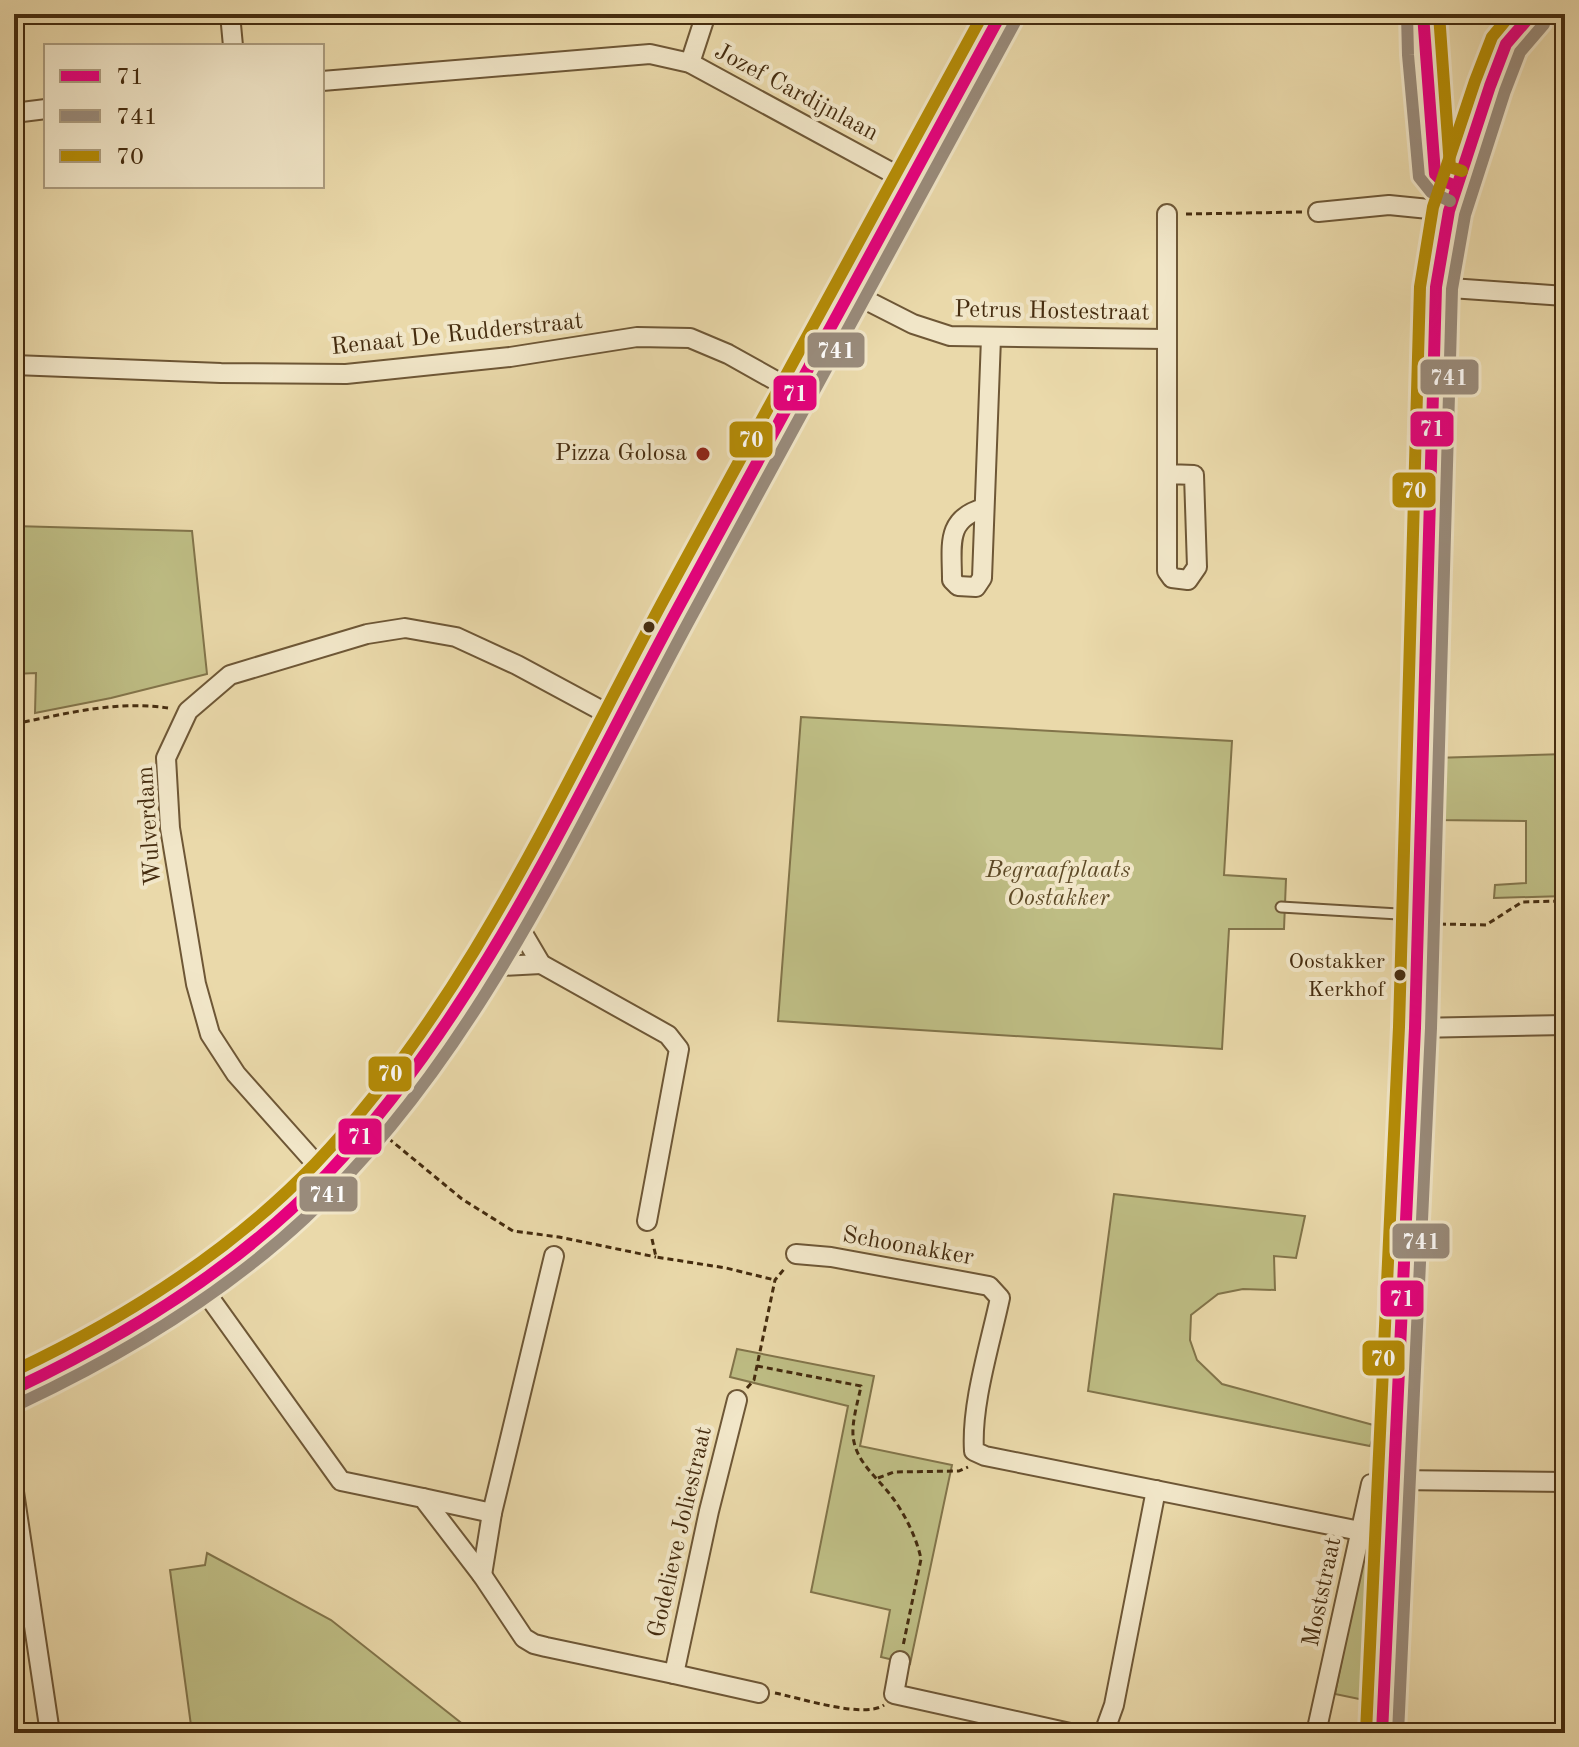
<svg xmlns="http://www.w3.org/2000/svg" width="1579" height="1747" font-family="'Old Standard TT',serif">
<rect width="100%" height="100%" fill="#ead9aa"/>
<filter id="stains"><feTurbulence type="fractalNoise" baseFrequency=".0025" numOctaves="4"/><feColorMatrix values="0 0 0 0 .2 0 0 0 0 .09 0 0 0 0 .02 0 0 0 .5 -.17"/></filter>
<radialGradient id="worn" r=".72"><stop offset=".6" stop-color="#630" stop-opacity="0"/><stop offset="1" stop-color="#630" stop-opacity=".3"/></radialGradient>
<g fill="#bebd84" stroke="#82744a" stroke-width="2">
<polygon points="14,526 192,531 207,674 111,698 35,713 36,673 14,674"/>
<polygon points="801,717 1232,741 1224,875 1286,879 1284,929 1229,929 1222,1049 778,1021"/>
<polygon points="1565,754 1565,896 1494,898 1495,885 1526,883 1526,821 1434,820 1433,758"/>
<polygon points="1114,1194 1305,1216 1296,1258 1274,1256 1275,1290 1243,1289 1218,1294 1191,1315 1190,1340 1197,1360 1222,1384 1377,1426 1370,1446 1088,1391"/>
<polygon points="737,1349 874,1376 860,1446 952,1465 910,1664 881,1657 890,1610 811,1592 848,1406 730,1377"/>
<polygon points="1374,1505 1382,1508 1369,1701 1335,1694 1372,1508"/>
<polygon points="207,1553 331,1620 474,1733 192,1733 170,1570 205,1565"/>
</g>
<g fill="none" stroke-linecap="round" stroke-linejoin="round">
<g stroke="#6e5736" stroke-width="13">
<polyline id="lane" points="1281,907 1415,915"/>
</g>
<g stroke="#6e5736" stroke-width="22">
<g id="street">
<polyline points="230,14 233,46"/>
<polyline points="1423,14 1424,54 1435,174 1441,180 1456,186"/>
<polyline points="690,63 706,14"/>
<polyline points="322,81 650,54 690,63 909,182"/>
<polyline points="14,113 46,109"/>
<polyline points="1318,212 1389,205 1449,211"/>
<polyline points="1436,287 1565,296"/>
<polyline points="850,292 913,324 950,336 1166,339"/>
<polyline points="14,365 221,373 346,374 510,357 637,337 690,338 728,354 796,392"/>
<polyline points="1167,474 1194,475 1197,567 1188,580 1172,578 1167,571 1167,214"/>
<path d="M984,508C945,519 952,545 952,580L958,586L976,587L982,578L991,338"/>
<polyline points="511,913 541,964 668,1035 679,1049 647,1221"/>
<polyline points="480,967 541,964"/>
<polyline points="1415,1028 1565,1025"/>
<polyline points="326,1175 236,1074 210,1034 196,984 170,828 166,758 188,711 230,675 367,634 405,628 456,637 517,665 619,720"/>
<path d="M796,1254L831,1257L989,1286L1000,1298C990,1345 971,1404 974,1451L985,1456L1360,1531"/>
<polyline points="199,1283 341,1481 423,1498 482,1575 524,1638 534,1644 546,1647 674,1674 709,1511 737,1400"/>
<polyline points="14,1492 50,1733"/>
<polyline points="423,1498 492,1513"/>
<polyline points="482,1575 492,1513 554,1256"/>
<polyline points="900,1661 894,1694 1070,1733"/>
<polyline points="674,1674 759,1693"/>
<polyline points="1098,1733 1105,1730 1114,1705 1156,1490"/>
<polyline points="1316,1733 1371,1484 1395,1480 1565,1482"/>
</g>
</g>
<g stroke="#452c0f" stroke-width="30">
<g id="secondary">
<path d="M14,1389C124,1340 243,1262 327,1174C469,1025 563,819 661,639C774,430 887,222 1001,14"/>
<polyline points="1382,1733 1415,1028 1436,287 1449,211 1490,86 1506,44 1532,14"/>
</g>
</g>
<g stroke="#452c0f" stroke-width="3" stroke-dasharray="6 4" stroke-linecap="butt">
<polyline points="1186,214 1303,212"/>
<path d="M14,724C65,714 116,700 168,708"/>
<polyline points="1440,924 1486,925 1522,902 1565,901"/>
<polyline points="388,1138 462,1199 513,1231 559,1237 656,1257"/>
<polyline points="652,1239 656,1257 726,1268 775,1280"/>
<path d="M757,1366L861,1386C858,1402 850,1426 854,1442C859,1465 879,1479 892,1497C905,1514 917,1539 921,1559L903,1646"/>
<polyline points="747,1388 754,1380 775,1280 785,1268"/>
<polyline points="878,1478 894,1472 959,1471 968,1467"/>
<path d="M775,1693C800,1698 864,1719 884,1705"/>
</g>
<use href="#lane" stroke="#f1e6c8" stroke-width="9"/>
<use href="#street" stroke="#f1e6c8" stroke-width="18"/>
<use href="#secondary" stroke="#f1e6c8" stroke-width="26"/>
<g stroke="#f1e6c8" stroke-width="18">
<g id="bus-1">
<polyline points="1423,14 1435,174 1441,180 1456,186"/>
<path d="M14,1389C128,1335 239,1267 327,1174C480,1012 573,802 678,608C785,410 893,212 1001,14"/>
<polyline points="1382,1733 1415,1028 1436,287 1449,211 1490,86 1506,44 1532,14"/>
</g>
</g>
<g stroke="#f1e6c8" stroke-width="18">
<g id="bus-2">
<polyline points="1407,14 1408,55 1419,177 1431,192 1450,201"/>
<path d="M21,1403C123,1355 221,1296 305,1218C478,1058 579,824 690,619C798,420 906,221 1015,22"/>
<polyline points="1398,1733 1431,1028 1452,289 1465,215 1505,91 1520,52 1544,24"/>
</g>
</g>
<g stroke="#f1e6c8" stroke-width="18">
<g id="bus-3">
<polyline points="1439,14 1450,167 1462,171"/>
<path d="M14,1371C124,1319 230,1252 315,1164C468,1003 560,792 664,599C770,404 876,209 983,14"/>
<polyline points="1366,1732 1399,1027 1420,287 1433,207 1475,81 1492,37 1511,14"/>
</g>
</g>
<use href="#bus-1" stroke="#e6007e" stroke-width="12"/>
<use href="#bus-2" stroke="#998b7b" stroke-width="12"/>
<use href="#bus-3" stroke="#b58c06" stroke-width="12"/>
</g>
<circle fill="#8f2418" stroke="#f1e6c8" stroke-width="3" cx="703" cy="454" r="8"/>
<g fill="#452c0f" stroke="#f1e6c8" stroke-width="3">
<circle cx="649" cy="627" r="7"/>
<circle cx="1400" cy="975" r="7"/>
</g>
<g text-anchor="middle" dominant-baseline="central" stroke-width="8" stroke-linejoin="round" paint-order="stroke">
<g font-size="22" fill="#452c0f" stroke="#f1e6c8" text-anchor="end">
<text x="1385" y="962">Oostakker<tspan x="1385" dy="28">Kerkhof</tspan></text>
</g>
<g font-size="24" fill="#452c0f" stroke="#f1e6c8">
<text transform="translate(796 93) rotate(28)">Jozef Cardijnlaan</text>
<text transform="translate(1052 312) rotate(1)">Petrus Hostestraat</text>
<text transform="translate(457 335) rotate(-6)">Renaat De Rudderstraat</text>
<text transform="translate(150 826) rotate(-94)">Wulverdam</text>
<text transform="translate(908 1247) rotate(10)">Schoonakker</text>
<text transform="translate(681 1532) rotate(-77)">Godelieve Joliestraat</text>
<text transform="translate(1323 1592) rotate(-78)">Moststraat</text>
</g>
<g font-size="24" fill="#452c0f" stroke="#f1e6c8" text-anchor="end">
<text x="687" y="454">Pizza Golosa</text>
</g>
<g font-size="24" font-style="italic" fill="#5d4926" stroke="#f1e6c8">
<text x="1058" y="871">Begraafplaats<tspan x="1058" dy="28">Oostakker</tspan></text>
</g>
</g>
<g stroke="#f1e6c8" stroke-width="3">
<rect x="806" y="331" width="60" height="38" rx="8" fill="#998b7b"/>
<rect x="1419" y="358" width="61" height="38" rx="8" fill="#998b7b"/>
<rect x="772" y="374" width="46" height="38" rx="8" fill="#e6007e"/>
<rect x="1409" y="410" width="46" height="38" rx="8" fill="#e6007e"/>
<rect x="728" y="420" width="46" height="39" rx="8" fill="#b58c06"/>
<rect x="1391" y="471" width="46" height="38" rx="8" fill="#b58c06"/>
<rect x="367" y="1055" width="46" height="38" rx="8" fill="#b58c06"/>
<rect x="337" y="1117" width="46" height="39" rx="8" fill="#e6007e"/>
<rect x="298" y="1175" width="61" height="38" rx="8" fill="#998b7b"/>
<rect x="1391" y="1222" width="60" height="38" rx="8" fill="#998b7b"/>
<rect x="1379" y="1279" width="46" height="39" rx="8" fill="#e6007e"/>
<rect x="1361" y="1339" width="45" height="38" rx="8" fill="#b58c06"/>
</g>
<g font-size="22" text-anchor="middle" font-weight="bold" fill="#fff">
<text x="836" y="358">741</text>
<text x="1449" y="385">741</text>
<text x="795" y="401">71</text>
<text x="1432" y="436">71</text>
<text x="751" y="447">70</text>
<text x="1414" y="498">70</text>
<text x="390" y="1081">70</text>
<text x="360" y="1144">71</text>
<text x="328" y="1202">741</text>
<text x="1421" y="1249">741</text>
<text x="1402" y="1306">71</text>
<text x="1383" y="1366">70</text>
</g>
<rect width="1579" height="1747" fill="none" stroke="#ead9aa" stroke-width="48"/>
<rect x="16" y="16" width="1547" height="1715" fill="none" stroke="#452c0f" stroke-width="4"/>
<rect x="24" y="24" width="1531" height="1699" fill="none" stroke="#452c0f" stroke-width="2"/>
<rect x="44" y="44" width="280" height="144" fill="#f1e6c8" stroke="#ac9c7e" stroke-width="2"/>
<rect x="60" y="70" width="40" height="12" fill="#e6007e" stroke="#ac9c7e" stroke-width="2"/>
<text x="116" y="84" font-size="24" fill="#452c0f">71</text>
<rect x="60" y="110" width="40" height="12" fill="#998b7b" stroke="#ac9c7e" stroke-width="2"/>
<text x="116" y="124" font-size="24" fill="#452c0f">741</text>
<rect x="60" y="150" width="40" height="12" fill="#b58c06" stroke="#ac9c7e" stroke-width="2"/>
<text x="116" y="164" font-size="24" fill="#452c0f">70</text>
<rect width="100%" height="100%" filter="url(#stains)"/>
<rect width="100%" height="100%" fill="url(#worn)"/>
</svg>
